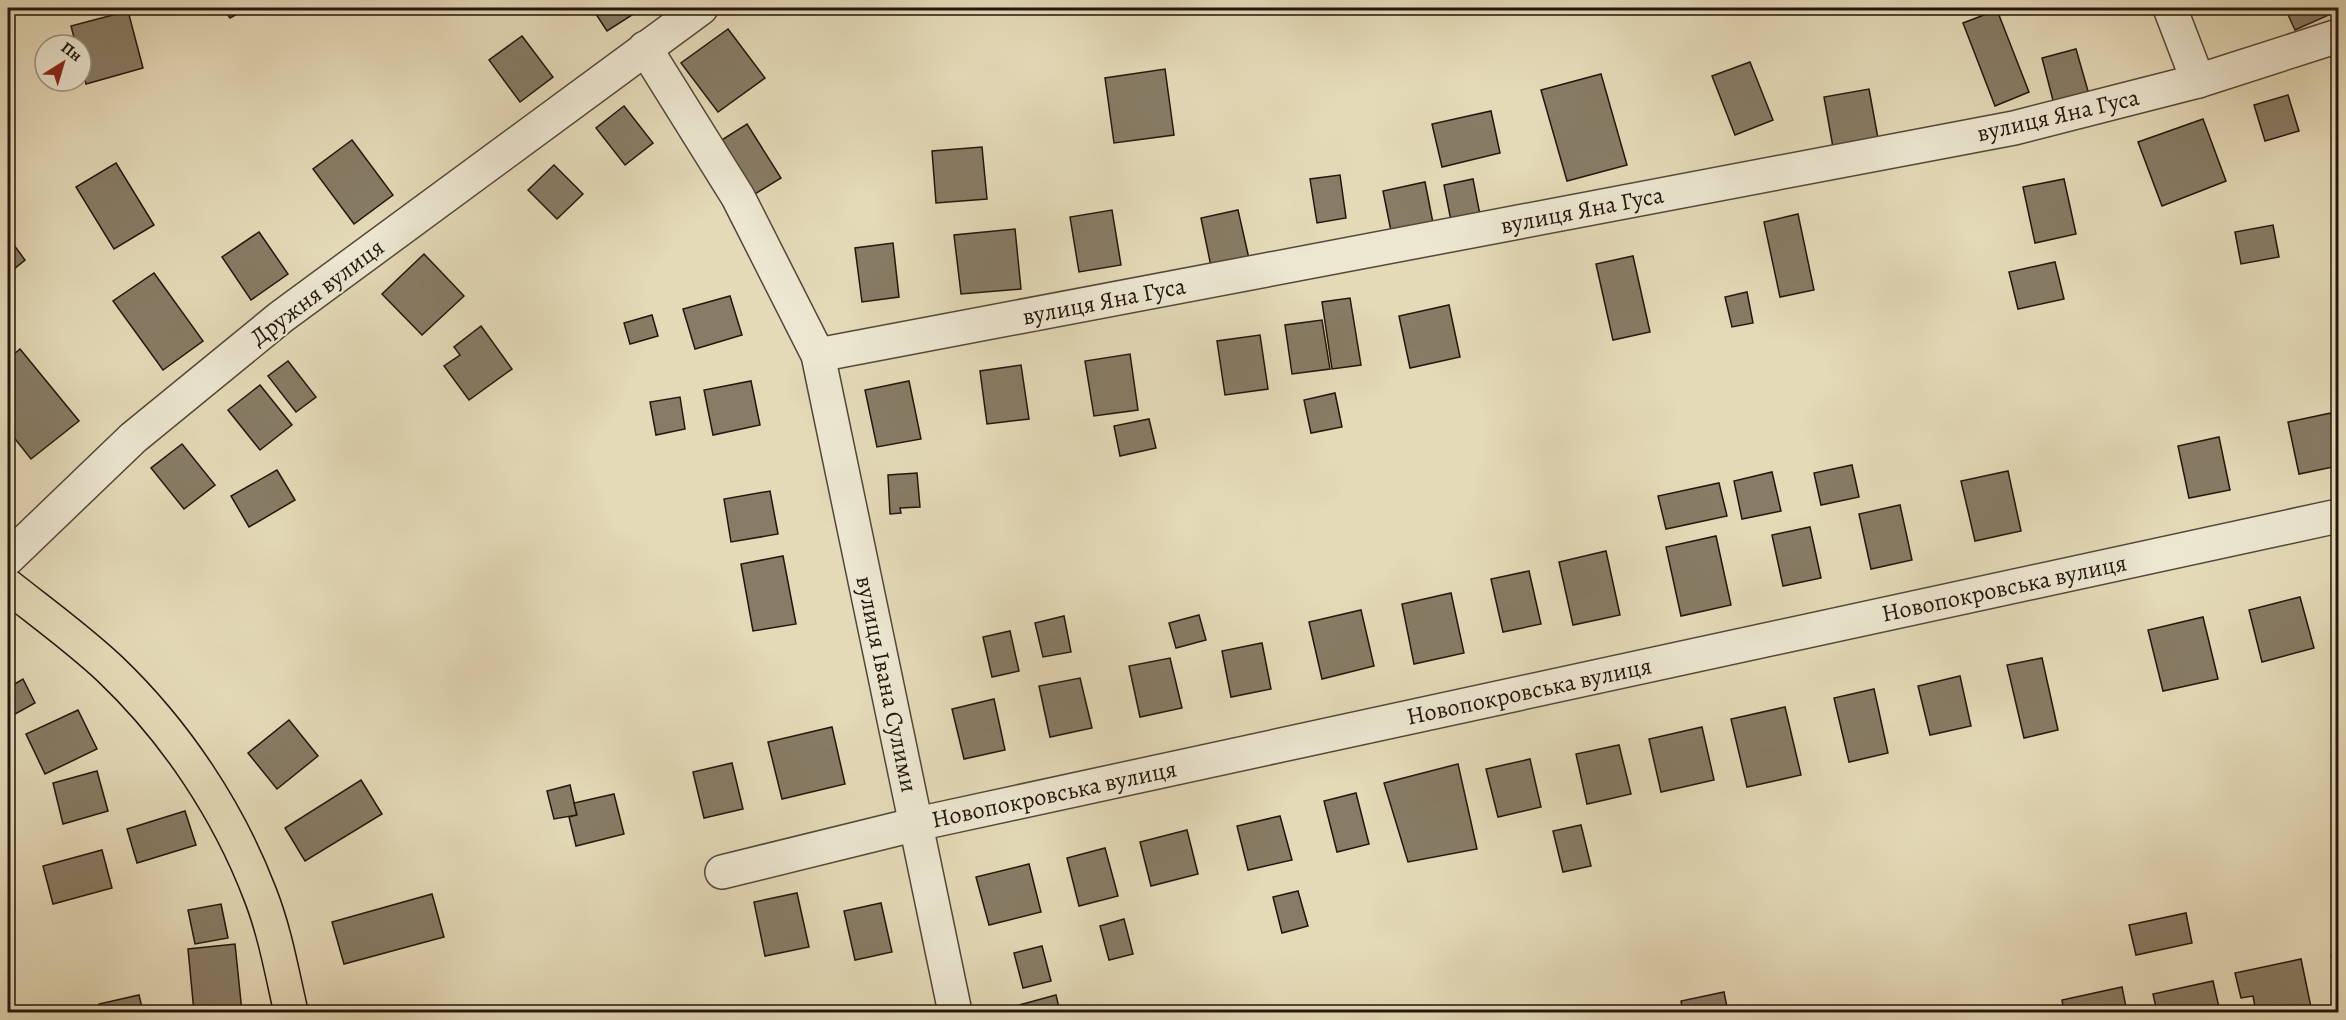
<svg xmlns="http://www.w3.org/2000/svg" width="2346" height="1020" font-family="Alegreya,serif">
<rect width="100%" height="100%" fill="#e4dab8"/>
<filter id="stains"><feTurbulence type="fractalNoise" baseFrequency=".00333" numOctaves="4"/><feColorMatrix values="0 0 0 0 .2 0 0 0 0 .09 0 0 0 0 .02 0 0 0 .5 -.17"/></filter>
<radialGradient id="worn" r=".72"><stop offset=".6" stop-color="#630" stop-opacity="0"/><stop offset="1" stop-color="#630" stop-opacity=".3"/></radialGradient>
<g fill="#877c65" stroke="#23160c" stroke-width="1.5">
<polygon points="223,8 248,8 230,18"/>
<polygon points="592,8 643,8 607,31"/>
<polygon points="2285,8 2328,8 2331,14 2295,30"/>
<polygon points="1997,10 2029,92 1995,106 1963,23"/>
<polygon points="128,11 143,68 86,84 81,63 81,45 76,45 71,26"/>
<polygon points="728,29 765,78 718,112 681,63"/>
<polygon points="522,36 553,77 520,102 489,60"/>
<polygon points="2076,49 2090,98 2055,108 2042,58"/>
<polygon points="1750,62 1773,120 1735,135 1712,76"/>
<polygon points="1165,69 1174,135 1114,143 1105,78"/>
<polygon points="1601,74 1627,165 1567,181 1541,90"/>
<polygon points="1869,89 1879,144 1834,153 1824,97"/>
<polygon points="2288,95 2299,131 2265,141 2254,105"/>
<polygon points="624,106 653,143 625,165 596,128"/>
<polygon points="1491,111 1500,153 1442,167 1432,124"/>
<polygon points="2203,119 2226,181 2162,206 2138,142"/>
<polygon points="747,124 781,178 750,197 717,143"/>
<polygon points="352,140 393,195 354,224 313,169"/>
<polygon points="982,147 987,199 936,203 932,151"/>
<polygon points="116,163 154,225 114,249 76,187"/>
<polygon points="554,165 583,194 557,219 528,190"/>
<polygon points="1340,175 1346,218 1317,223 1310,179"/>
<polygon points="1473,179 1481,220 1452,226 1444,185"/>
<polygon points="2064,179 2076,234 2035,243 2023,187"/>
<polygon points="1425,182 1434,228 1392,236 1383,191"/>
<polygon points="1112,210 1121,265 1079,272 1070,217"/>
<polygon points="1238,210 1250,263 1212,271 1201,218"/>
<polygon points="1798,214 1814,290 1780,297 1764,222"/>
<polygon points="2273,225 2279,257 2241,264 2235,232"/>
<polygon points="1015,229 1021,289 961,294 954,235"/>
<polygon points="259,232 288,274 251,300 222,257"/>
<polygon points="8,237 25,260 8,274"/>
<polygon points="893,243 899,297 862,302 855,248"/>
<polygon points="424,254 464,296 422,335 382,294"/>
<polygon points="1633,256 1650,332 1613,340 1596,264"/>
<polygon points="2055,262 2064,299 2018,309 2009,272"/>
<polygon points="154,273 203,341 163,370 113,301"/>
<polygon points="1747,292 1753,323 1732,327 1725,297"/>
<polygon points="730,296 742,335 695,349 683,309"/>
<polygon points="1350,298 1361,365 1332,369 1322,302"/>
<polygon points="1449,305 1460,357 1410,368 1399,316"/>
<polygon points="652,315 658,336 630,344 624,323"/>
<polygon points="1322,320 1330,369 1292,374 1285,325"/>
<polygon points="481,326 512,369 469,400 444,366 460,355 454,347"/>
<polygon points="1260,335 1268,389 1225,395 1217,341"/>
<polygon points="20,349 79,421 31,459 8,430 8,359"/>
<polygon points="1130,354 1138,410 1094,416 1085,361"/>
<polygon points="288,361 316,397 296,412 268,376"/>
<polygon points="1021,365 1029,419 987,424 980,371"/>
<polygon points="751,381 760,425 713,435 704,390"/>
<polygon points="909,381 921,439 877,447 865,390"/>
<polygon points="260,385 292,425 260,450 228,410"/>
<polygon points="1335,393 1342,427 1311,433 1304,400"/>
<polygon points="680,397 685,429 656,435 650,402"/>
<polygon points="2331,413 2338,449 2338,466 2299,474 2288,422"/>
<polygon points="1149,419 1156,448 1120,456 1114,426"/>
<polygon points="2219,437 2230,490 2189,498 2178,446"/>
<polygon points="182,444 215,485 184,509 151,468"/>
<polygon points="1852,465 1859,497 1821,505 1814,473"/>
<polygon points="277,470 295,500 249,527 231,496"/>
<polygon points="2008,471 2021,531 1975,541 1961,481"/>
<polygon points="1772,472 1781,511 1742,519 1734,481"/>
<polygon points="917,473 920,507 900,508 901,513 890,514 888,475"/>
<polygon points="1719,483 1727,516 1666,529 1658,496"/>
<polygon points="770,491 778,534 731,542 724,499"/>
<polygon points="1900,505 1912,560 1871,569 1859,514"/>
<polygon points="1810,527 1821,578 1783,586 1772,535"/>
<polygon points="1716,536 1731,605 1681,616 1666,547"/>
<polygon points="1606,551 1620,615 1573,625 1559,562"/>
<polygon points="783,556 796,624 753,631 741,564"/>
<polygon points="1529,571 1541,624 1503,632 1491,579"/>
<polygon points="1451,593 1464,653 1414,664 1402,604"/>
<polygon points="2300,597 2314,648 2262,662 2249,610"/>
<polygon points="1361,610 1374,666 1322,679 1309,622"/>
<polygon points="1199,615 1206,640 1176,648 1169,623"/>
<polygon points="1064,616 1071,652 1043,657 1035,623"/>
<polygon points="2203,617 2218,679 2163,691 2148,630"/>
<polygon points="1010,631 1019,671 992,677 983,637"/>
<polygon points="1262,643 1271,689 1231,697 1222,651"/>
<polygon points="1170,658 1182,708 1140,717 1129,666"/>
<polygon points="2042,658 2058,730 2024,738 2007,665"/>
<polygon points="1960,676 1971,726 1930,735 1918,686"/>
<polygon points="1080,678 1092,728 1050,737 1039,686"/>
<polygon points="23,679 35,703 8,718 8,688"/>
<polygon points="1874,689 1888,753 1849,762 1834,698"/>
<polygon points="994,699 1005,750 964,759 952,709"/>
<polygon points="1785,707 1801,775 1747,787 1731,719"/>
<polygon points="78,710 97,749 45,774 26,734"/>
<polygon points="289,720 318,756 277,789 248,753"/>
<polygon points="832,727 845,784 782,799 768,742"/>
<polygon points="1702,727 1714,780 1661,792 1649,739"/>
<polygon points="1619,745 1631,794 1587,804 1576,754"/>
<polygon points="1530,759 1541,807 1498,817 1486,769"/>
<polygon points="732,763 743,809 704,818 693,772"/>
<polygon points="1458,764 1477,849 1408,862 1384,783"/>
<polygon points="97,771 108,811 63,824 53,783"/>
<polygon points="361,780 382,814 305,861 285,828"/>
<polygon points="570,785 577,815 554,819 547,791"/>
<polygon points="1356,793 1369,844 1337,852 1324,801"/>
<polygon points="614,794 624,834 576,846 569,817 577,815 574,803"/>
<polygon points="185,811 196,845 137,863 127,829"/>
<polygon points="1280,816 1292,860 1248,870 1237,826"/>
<polygon points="1581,825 1591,866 1563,872 1553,831"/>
<polygon points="1187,830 1198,874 1151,886 1140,842"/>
<polygon points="1105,848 1118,896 1079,906 1067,858"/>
<polygon points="102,850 112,888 53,904 43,866"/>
<polygon points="1029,864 1041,912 989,925 976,877"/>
<polygon points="1298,891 1308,926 1282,933 1273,897"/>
<polygon points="797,893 809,947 765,956 754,902"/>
<polygon points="432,894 444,937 344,964 332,922"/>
<polygon points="881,903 892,952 855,960 844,911"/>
<polygon points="221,904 228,938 195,944 188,910"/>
<polygon points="2186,913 2192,943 2136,955 2129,925"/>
<polygon points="1124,919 1133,954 1109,960 1100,926"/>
<polygon points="235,944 242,1012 194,1012 188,949"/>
<polygon points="1042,946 1051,981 1023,988 1014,953"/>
<polygon points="2338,954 2338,989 2331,955"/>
<polygon points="2301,959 2312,1012 2256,1012 2253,996 2241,998 2235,973"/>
<polygon points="2213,981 2220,1012 2157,1012 2153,994"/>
<polygon points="2122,987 2127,1012 2064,1012 2062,1000"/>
<polygon points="1724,992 1728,1012 1683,1012 1681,1001"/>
<polygon points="139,995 143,1012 101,1012 99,1004"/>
<polygon points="1056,995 1060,1012 1021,1012 1019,1005"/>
</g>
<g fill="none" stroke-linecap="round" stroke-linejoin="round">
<g stroke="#534737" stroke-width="36">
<g id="minor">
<polyline points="2170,8 2198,81"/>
<polyline points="645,48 738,197 818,355 955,1012"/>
<polyline points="818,355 2014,128 2198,81 2338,36"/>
<polyline points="8,558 133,438 281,317 701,8"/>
<polyline points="722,872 917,824 2338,516"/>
</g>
</g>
<g stroke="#23160c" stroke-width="36">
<path id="major" d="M8,586C42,613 78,639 110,669C175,731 228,810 260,894C275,932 282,973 291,1012"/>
</g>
<use href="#minor" stroke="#ede7d1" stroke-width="33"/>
<use href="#major" stroke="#e4dab8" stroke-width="33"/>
</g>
<g text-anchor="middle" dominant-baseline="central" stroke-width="4.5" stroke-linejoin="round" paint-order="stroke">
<g font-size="24" fill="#23160c" stroke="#ede7d1">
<text transform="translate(2058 115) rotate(-13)">вулиця Яна Гуса</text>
<text transform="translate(1582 210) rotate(-11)">вулиця Яна Гуса</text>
<text transform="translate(317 292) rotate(-37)">Дружня вулиця</text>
<text transform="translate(1104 301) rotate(-11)">вулиця Яна Гуса</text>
<text transform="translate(2004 588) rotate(-12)">Новопокровська вулиця</text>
<text transform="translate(887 684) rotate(78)">вулиця Івана Сулими</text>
<text transform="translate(1529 691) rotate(-12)">Новопокровська вулиця</text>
<text transform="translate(1054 794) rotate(-12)">Новопокровська вулиця</text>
</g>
</g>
<rect width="2346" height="1020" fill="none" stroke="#e4dab8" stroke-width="30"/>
<rect x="9" y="9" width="2328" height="1002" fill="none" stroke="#23160c" stroke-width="3"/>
<rect x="15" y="15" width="2316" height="990" fill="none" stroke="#23160c" stroke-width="1.5"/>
<g transform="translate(63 63) rotate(37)"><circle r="28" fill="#ede7d1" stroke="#9c9382" stroke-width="1.5"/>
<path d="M0-4.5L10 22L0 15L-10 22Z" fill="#8f2418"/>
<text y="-9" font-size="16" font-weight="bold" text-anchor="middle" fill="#23160c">Пн</text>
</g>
<rect width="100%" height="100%" filter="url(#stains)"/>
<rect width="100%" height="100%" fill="url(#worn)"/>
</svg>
